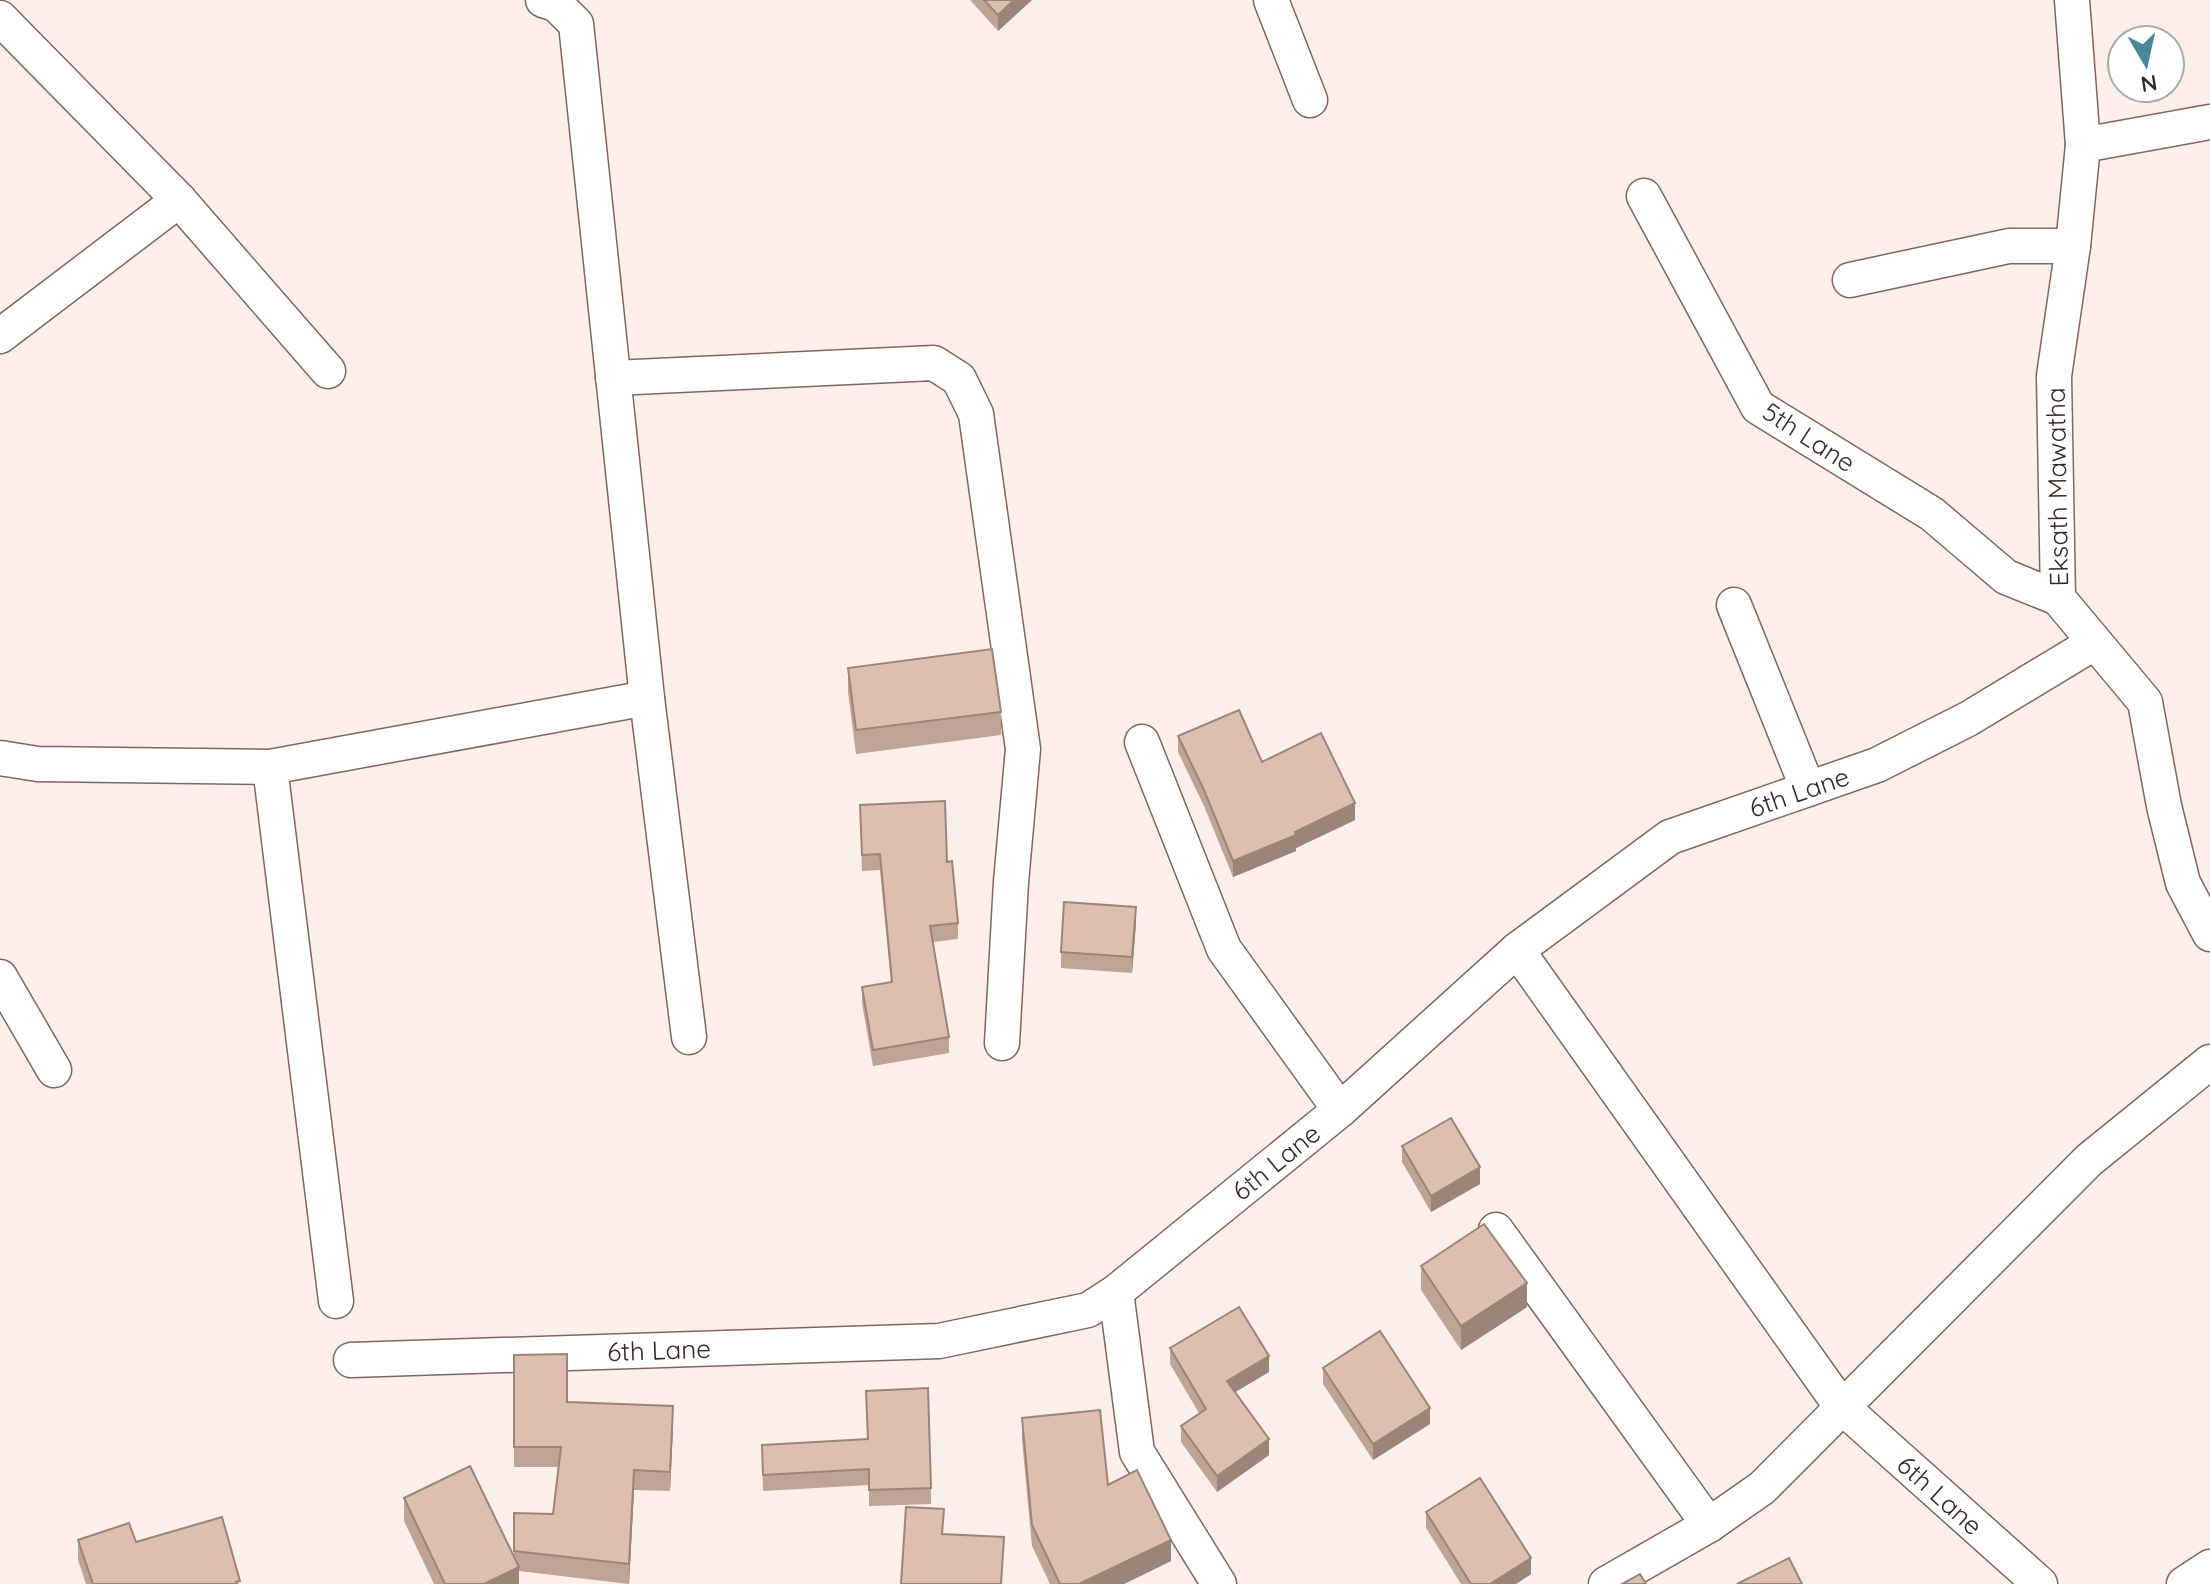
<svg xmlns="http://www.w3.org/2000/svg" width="2210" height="1584" font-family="Quicksand,sans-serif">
<rect width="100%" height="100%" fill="#fceee8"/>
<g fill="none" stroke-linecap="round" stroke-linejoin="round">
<g stroke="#826659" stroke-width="37">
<g id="minor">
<polyline points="543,0 556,4 576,24 647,698 689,1037"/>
<polyline points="1271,0 1310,100"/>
<polyline points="2072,0 2083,145 2073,246 2054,376 2058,598 2145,702 2164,806 2183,883 2210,934"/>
<polyline points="0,18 179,200 0,336"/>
<polyline points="2083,145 2210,122"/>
<polyline points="1644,196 1758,407 1932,514 2006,577 2058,598"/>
<polyline points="179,200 328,371"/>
<polyline points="1850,280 2009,246 2073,246"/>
<polyline points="613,378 934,363 959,379 976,414 1023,749 1011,882 1002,1043"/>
<polyline points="1734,605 1808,789"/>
<polyline points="1142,742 1224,949 1340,1110"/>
<polyline points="0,758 38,764 270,767 647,698"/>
<polyline points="270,767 336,1301"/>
<polyline points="1517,950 1841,1406 2040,1584"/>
<polyline points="0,977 54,1070"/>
<polyline points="1496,1230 1709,1525"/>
<polyline points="1116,1292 1137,1452 1219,1584"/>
<polyline points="351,1360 939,1341 1088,1310 1116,1292 1340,1110 1517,950 1670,837 1877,765 1968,719 2094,643"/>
<polyline points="1606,1584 1709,1525 1762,1488 2089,1160 2210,1062"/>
<polyline points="2184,1584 2210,1567"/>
</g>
</g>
<use href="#minor" stroke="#fff" stroke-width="34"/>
</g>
<g fill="#bea396">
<polygon points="970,0 1032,0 998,31"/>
<polygon points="848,668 1001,712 1001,735 856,754 848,692"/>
<polygon points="1178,736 1262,762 1355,820 1296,848 1296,851 1233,877 1204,806 1178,752"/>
<polygon points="860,805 947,862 958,923 958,939 933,942 949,1037 949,1053 873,1066 862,1003 862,987 891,982 880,870 862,871"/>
<polygon points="1136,923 1132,973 1061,968 1061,952"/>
<polygon points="1402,1146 1480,1184 1431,1212 1402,1162"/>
<polygon points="1421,1266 1527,1307 1461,1350 1421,1290"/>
<polygon points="1170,1348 1269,1372 1235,1392 1269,1455 1217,1492 1181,1442 1181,1426 1199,1413 1170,1364"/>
<polygon points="514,1355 567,1402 673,1425 670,1491 634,1490 629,1584 519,1571 519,1584 434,1584 404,1521 404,1498 514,1556 514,1513 553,1514 559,1467 514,1467"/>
<polygon points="1323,1368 1430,1424 1373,1460 1323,1384"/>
<polygon points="1022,1418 1108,1485 1171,1561 1124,1584 1050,1584 1032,1546 1022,1440"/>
<polygon points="867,1439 931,1488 931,1504 869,1506 869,1485 763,1491 762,1445"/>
<polygon points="1426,1512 1531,1574 1516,1584 1461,1584 1426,1528"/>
<polygon points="78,1540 136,1542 240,1584 86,1584 78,1560"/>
</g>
<g fill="#9b857a">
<polygon points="1014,0 1032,0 998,31 998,15"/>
<polygon points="1355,803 1355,820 1296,848 1296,851 1233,877 1233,861"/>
<polygon points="1136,907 1136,923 1132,973 1132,957"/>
<polygon points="1480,1167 1480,1184 1431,1212 1431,1196"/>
<polygon points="1527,1283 1527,1307 1461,1350 1461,1326"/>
<polygon points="1269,1356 1269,1372 1227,1397 1227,1381"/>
<polygon points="673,1406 673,1425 670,1491 670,1472"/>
<polygon points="1430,1408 1430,1424 1373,1460 1373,1444"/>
<polygon points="1269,1439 1269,1455 1217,1492 1217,1476"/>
<polygon points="634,1470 634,1490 629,1584 629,1564"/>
<polygon points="1171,1540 1171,1561 1124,1584 1079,1584"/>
<polygon points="1531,1558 1531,1574 1516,1584 1490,1584"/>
<polygon points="519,1567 519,1584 484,1584"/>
</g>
<g fill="#ddbeaf" stroke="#9b857a" stroke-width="2">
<polygon points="984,0 1014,0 998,15"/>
<polygon points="992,649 1001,712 856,730 848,668"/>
<polygon points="1239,710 1262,762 1321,733 1355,803 1295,832 1296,835 1233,861 1204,790 1178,736"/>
<polygon points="945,801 947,862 952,861 958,923 930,926 949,1037 873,1050 862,987 892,982 880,854 862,855 860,805"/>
<polygon points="1064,902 1136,907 1132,957 1061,952"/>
<polygon points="1451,1118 1480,1167 1431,1196 1402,1146"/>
<polygon points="1484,1224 1527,1283 1461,1326 1421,1266"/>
<polygon points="1239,1307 1269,1356 1227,1381 1269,1439 1217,1476 1181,1426 1206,1409 1170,1348"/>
<polygon points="1380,1331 1430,1408 1373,1444 1323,1368"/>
<polygon points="567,1354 567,1402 673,1406 670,1472 634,1470 629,1564 514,1551 514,1513 553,1514 561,1447 514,1447 514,1355"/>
<polygon points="928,1388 931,1488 869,1490 869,1469 763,1475 762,1445 868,1439 866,1391"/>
<polygon points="1100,1410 1108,1485 1137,1470 1171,1540 1079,1584 1060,1584 1032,1525 1022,1418"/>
<polygon points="470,1466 519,1567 484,1584 445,1584 404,1498"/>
<polygon points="1480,1478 1531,1558 1490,1584 1471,1584 1426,1512"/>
<polygon points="906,1507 944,1509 942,1534 1004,1537 1001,1584 901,1584"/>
<polygon points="222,1517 240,1581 236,1582 237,1584 93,1584 78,1540 129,1523 136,1542"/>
<polygon points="1789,1558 1802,1584 1737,1584"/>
<polygon points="1640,1574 1646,1584 1622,1584"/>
</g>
<g text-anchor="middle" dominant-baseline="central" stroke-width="7" stroke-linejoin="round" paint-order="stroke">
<g font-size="26" fill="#352923" stroke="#fff">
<text transform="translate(1809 437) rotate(33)">5th Lane</text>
<text transform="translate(2057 487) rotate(-91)">Eksath Mawatha</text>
<text transform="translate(1799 792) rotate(-19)">6th Lane</text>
<text transform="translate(1276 1162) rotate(-39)">6th Lane</text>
<text transform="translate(659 1350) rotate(-2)">6th Lane</text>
<text transform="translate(1940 1495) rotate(42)">6th Lane</text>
</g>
</g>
<g transform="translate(2146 64) rotate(171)"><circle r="38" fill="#ffffff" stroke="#aea9a7" stroke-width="2"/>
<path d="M0-6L14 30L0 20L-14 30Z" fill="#468799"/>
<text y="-12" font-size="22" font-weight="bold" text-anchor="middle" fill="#352923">N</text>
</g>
</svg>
